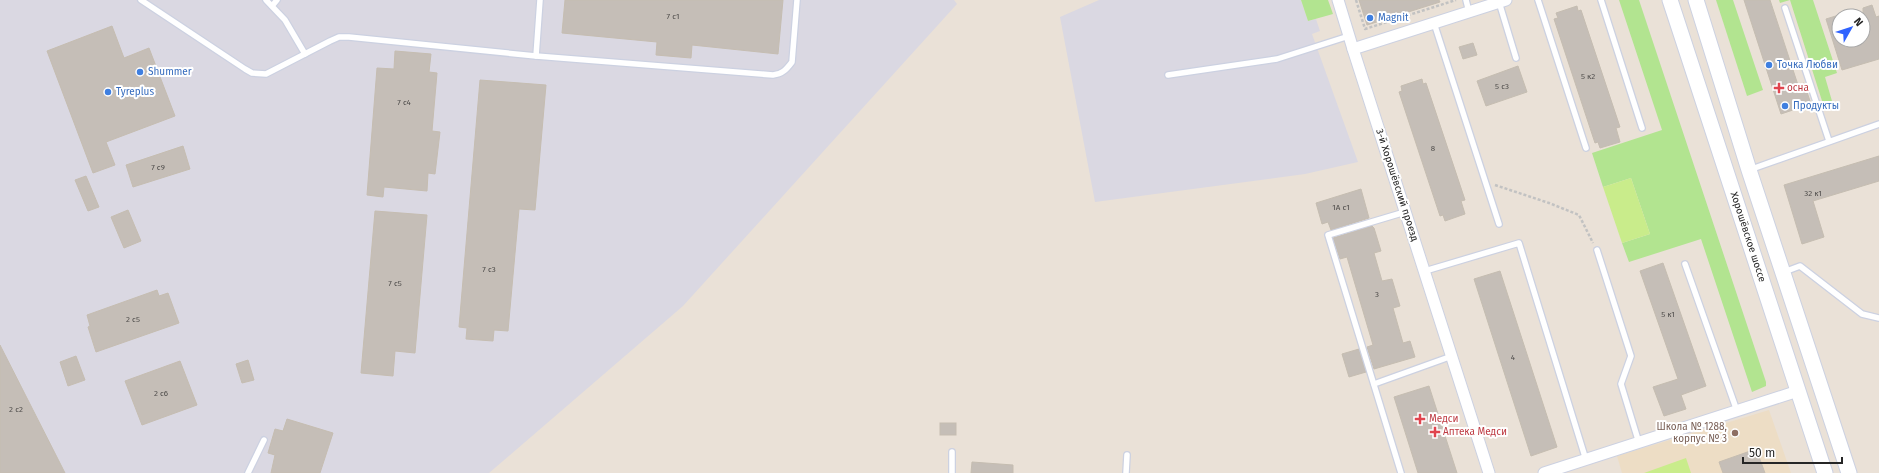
<svg xmlns="http://www.w3.org/2000/svg" width="1879" height="473" font-family="'Fira Sans',sans-serif">
<rect width="100%" height="100%" fill="#eae1d7"/>
<g fill="#dad8e2">
<polygon points="0,0 954,0 957,4 683,306 489,473 0,473"/>
<polygon points="1099,0 1301,0 1308,21 1316,19 1320,31 1312,34 1358,162 1305,174 1095,202 1060,17"/>
</g>
<polygon fill="#edddc5" points="1769,410 1791,473 1622,473 1617,456"/>
<g fill="#b2e490">
<polygon points="1301,0 1328,0 1333,14 1308,21"/>
<polygon points="1619,0 1639,0 1766,382 1766,386 1752,392 1701,239 1629,262 1622,243 1650,234 1631,178 1603,187 1592,153 1662,130"/>
<polygon points="1716,0 1733,0 1763,90 1747,96"/>
<polygon points="1779,0 1813,0 1837,73 1825,77 1832,101 1823,104 1790,0 1780,3"/>
</g>
<g fill="#c9ec8b">
<polygon points="1631,178 1650,234 1622,243 1603,187"/>
<polygon points="1686,458 1691,473 1644,473"/>
</g>
<g fill="#c5beb7" stroke="#c5bdb1">
<polygon points="565,0 783,0 778,54 692,45 691,58 656,55 657,42 562,33"/>
<polygon points="1359,0 1439,0 1440,2 1367,25"/>
<polygon points="1744,0 1770,0 1798,85 1804,83 1811,104 1781,114"/>
<polygon points="1872,5 1876,17 1879,16 1879,59 1842,70 1826,19 1839,15 1839,40 1863,40 1863,8"/>
<polygon points="1577,6 1578,11 1581,10 1620,127 1616,128 1620,142 1600,148 1598,142 1595,143 1554,19 1558,18 1556,13"/>
<polygon points="112,26 124,58 149,48 175,116 106,142 115,165 93,173 47,51"/>
<polygon points="1473,43 1477,55 1463,59 1459,47"/>
<polygon points="395,51 431,54 429,72 437,73 432,131 440,132 435,174 428,173 427,191 384,187 383,197 367,195 377,68 394,69"/>
<polygon points="1518,66 1527,92 1486,106 1477,81"/>
<polygon points="1422,79 1423,84 1426,83 1465,200 1461,201 1465,214 1445,221 1443,215 1440,216 1399,92 1402,91 1401,86"/>
<polygon points="480,80 546,85 535,210 519,209 508,331 494,330 493,341 466,339 467,328 459,327"/>
<polygon points="183,146 190,169 133,187 126,165"/>
<polygon points="1879,156 1879,181 1813,201 1824,237 1802,244 1784,185"/>
<polygon points="86,176 99,207 88,211 75,180"/>
<polygon points="1361,189 1369,218 1331,230 1328,222 1322,224 1316,203"/>
<polygon points="128,210 141,241 124,248 111,217"/>
<polygon points="375,211 427,215 415,353 395,351 393,376 361,373"/>
<polygon points="1372,226 1374,228 1381,251 1374,253 1382,281 1392,279 1400,306 1393,308 1403,343 1410,341 1415,357 1374,369 1367,347 1373,345 1347,257 1340,259 1333,238"/>
<polygon points="1663,263 1706,386 1681,395 1686,409 1664,416 1653,387 1678,379 1640,271"/>
<polygon points="1500,271 1557,447 1531,456 1474,279"/>
<polygon points="157,290 159,296 168,293 179,323 96,352 88,327 90,326 87,315"/>
<polygon points="0,345 65,473 0,473"/>
<polygon points="1359,349 1366,372 1349,377 1342,354"/>
<polygon points="76,356 85,380 68,386 60,362"/>
<polygon points="248,360 254,380 242,383 236,364"/>
<polygon points="180,361 197,405 142,425 125,381"/>
<polygon points="1429,386 1447,442 1457,473 1418,473 1394,397"/>
<polygon points="287,419 333,433 320,473 271,473 275,455 268,453 275,429 283,431"/>
<rect x="940" y="423" width="16" height="12"/>
<polygon points="1756,449 1765,473 1723,473 1719,462"/>
<polygon points="972,462 1013,465 1013,473 971,473"/>
</g>
<g fill="none" stroke-linecap="round" stroke-linejoin="round">
<g stroke="#ccd1e1" stroke-width="8">
<g id="lane">
<path d="M141,0L245,69L252,73L266,74L330,41L339,37H349L536,56L773,75C782,74 786,70 792,62L797,0"/>
<polyline points="266,0 285,20 305,54"/>
<polyline points="1466,0 1469,12"/>
<polyline points="1538,0 1586,148"/>
<polyline points="1601,0 1642,128"/>
<polyline points="1499,2 1516,58"/>
<polyline points="272,6 277,0"/>
<polyline points="1785,8 1829,141"/>
<polyline points="1434,23 1499,224"/>
<polyline points="536,56 540,0"/>
<polyline points="1168,75 1277,59 1349,36"/>
<polyline points="1749,170 1879,124"/>
<polyline points="1597,250 1631,356 1621,384 1639,443"/>
<polyline points="1685,264 1737,411"/>
<polyline points="1425,271 1519,243 1586,460"/>
<polyline points="1784,272 1800,266 1862,314 1879,318"/>
<polyline points="1374,384 1452,356"/>
<polyline points="248,473 264,440"/>
<polyline points="952,473 952,452"/>
<polyline points="1126,473 1127,455"/>
<polyline points="1401,473 1328,235 1405,212"/>
</g>
</g>
<g stroke="#ccd1e1" stroke-width="13">
<g id="street">
<polyline points="1338,0 1353,49"/>
<polyline points="1489,473 1353,49 1506,0"/>
<polyline points="1544,473 1798,391"/>
</g>
</g>
<g stroke="#ccd1e1" stroke-width="17">
<g id="secondary">
<polyline points="1670,0 1825,473"/>
<polyline points="1696,0 1749,170 1849,473"/>
</g>
</g>
<g stroke="#c2c2c2" stroke-width="2.5" stroke-dasharray="3 2" stroke-linecap="butt">
<polyline points="1356,0 1365,29 1456,0"/>
<polyline points="1495,185 1549,203 1579,215 1593,243"/>
</g>
<use href="#lane" stroke="#fff" stroke-width="5.5"/>
<use href="#street" stroke="#fff" stroke-width="11"/>
<use href="#secondary" stroke="#fff" stroke-width="15"/>
</g>
<g fill="#3f7fe0" stroke="#fff" stroke-width="1.5">
<circle cx="1370" cy="18" r="4"/>
<circle cx="1769" cy="65" r="4"/>
<circle cx="140" cy="72" r="4"/>
<circle cx="108" cy="92" r="4"/>
<circle cx="1785" cy="106" r="4"/>
</g>
<g fill="#e0444e" stroke="#fff" stroke-width="1.5">
<path d="M1777 82h4v4h4v4h-4v4h-4v-4h-4v-4h4z"/>
<path d="M1418 413h4v4h4v4h-4v4h-4v-4h-4v-4h4z"/>
<path d="M1433 426h4v4h4v4h-4v4h-4v-4h-4v-4h4z"/>
</g>
<circle fill="#8d6e63" stroke="#fff" stroke-width="1.5" cx="1735" cy="433" r="4"/>
<g text-anchor="middle" dominant-baseline="central" stroke-width="4" stroke-linejoin="round" paint-order="stroke">
<g font-size="8" fill="#4e4c4a">
<text x="673" y="16">7 с1</text>
<text x="1588" y="76">5 к2</text>
<text x="1502" y="86">5 с3</text>
<text x="404" y="102">7 с4</text>
<text x="1433" y="148">8</text>
<text x="158" y="167">7 с9</text>
<text x="1813" y="193">32 к1</text>
<text x="1341" y="207">1А с1</text>
<text x="489" y="269">7 с3</text>
<text x="395" y="283">7 с5</text>
<text x="1377" y="294">3</text>
<text x="1668" y="314">5 к1</text>
<text x="133" y="319">2 с5</text>
<text x="1513" y="357">4</text>
<text x="161" y="393">2 с6</text>
<text x="16" y="409">2 с2</text>
</g>
<g font-size="10" fill="#366cbe" stroke="#fff" text-anchor="start">
<text x="1378" y="18">Magnit</text>
<text x="1777" y="65">Точка Любви</text>
<text x="148" y="72">Shummer</text>
<text x="116" y="92">Tyreplus</text>
<text x="1793" y="106">Продукты</text>
</g>
<g font-size="10" fill="#be3a42" stroke="#fff" text-anchor="start">
<text x="1787" y="88">осна</text>
<text x="1429" y="419">Медси</text>
<text x="1443" y="432">Аптека Медси</text>
</g>
<g font-size="10" fill="#262626" stroke="#fff">
<text transform="translate(1397 185) rotate(72)">3-й Хорошёвский проезд</text>
<text transform="translate(1748 237) rotate(72)">Хорошёвское шоссе</text>
</g>
<g font-size="10" fill="#785e54" stroke="#fff" text-anchor="end">
<text x="1727" y="427">Школа № 1288,<tspan x="1727" dy="12">корпус № 3</tspan></text>
</g>
</g>
<g transform="translate(1851 28) rotate(51)"><circle r="19" fill="#ffffff" stroke="#a8a8a8"/>
<path d="M0-3L7 15L0 10L-7 15Z" fill="#2f63ff"/>
<text y="-6" font-size="11" font-weight="bold" text-anchor="middle" fill="#262626">N</text>
</g>
<path d="M1743 457v6h99v-6" fill="none" stroke="#262626" stroke-width="2"/>
<text x="1749" y="457" font-size="12" fill="#262626" stroke="#ffffff" stroke-width="3" paint-order="stroke">50 m</text>
</svg>
